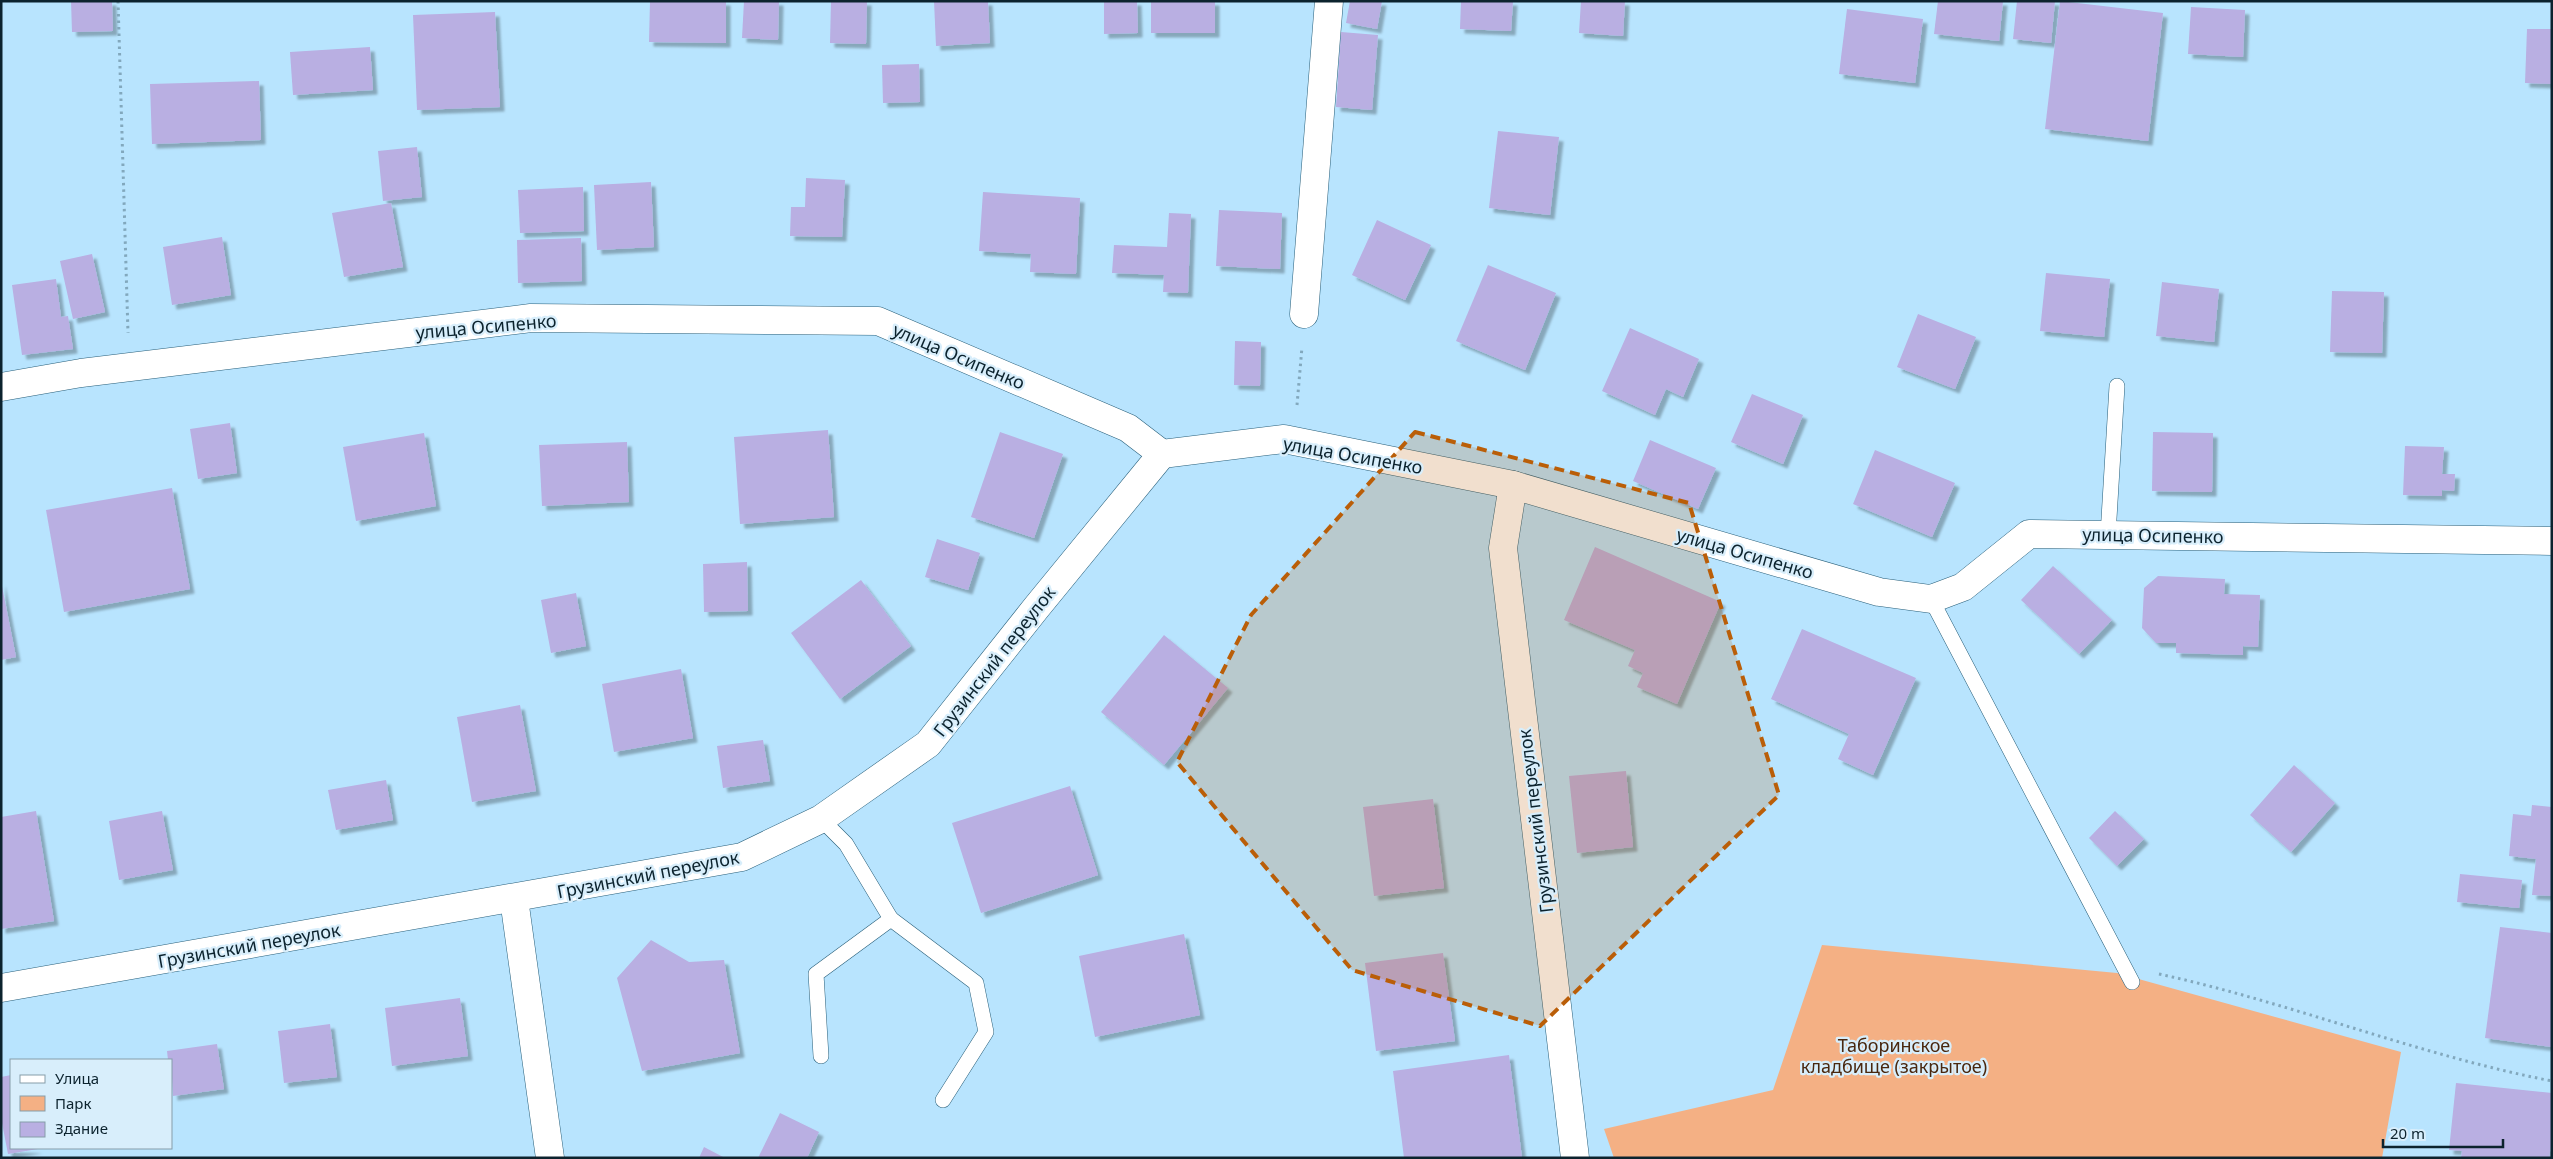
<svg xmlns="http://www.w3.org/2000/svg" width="2553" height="1159" font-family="'Noto Sans',sans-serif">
<defs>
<filter id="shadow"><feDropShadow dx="4.5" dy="4.5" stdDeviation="1" flood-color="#0004"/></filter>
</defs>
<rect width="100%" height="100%" fill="#b8e4fe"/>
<polygon fill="#f4b084" points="1822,945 2117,973 2401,1052 2382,1158 1614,1158 1604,1129 1773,1090"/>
<g fill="#b9afe2" filter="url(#shadow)">
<polygon points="71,1 112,1 113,31 72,32"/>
<polygon points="650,1 726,1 726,43 649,42"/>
<polygon points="744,1 779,1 778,40 742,38"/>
<polygon points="831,1 867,1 866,44 830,43"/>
<polygon points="934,1 988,1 990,43 936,46"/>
<polygon points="1104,1 1137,1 1138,33 1104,34"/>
<rect x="1151" y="1" width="64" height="32"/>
<polygon points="1350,1 1382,1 1377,29 1346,23"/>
<polygon points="1461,1 1513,1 1511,31 1460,29"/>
<polygon points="1581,1 1625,1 1623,36 1579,33"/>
<polygon points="1938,1 2003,1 1999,41 1934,34"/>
<polygon points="2017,1 2055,1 2051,43 2013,39"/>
<polygon points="2060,1 2163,13 2148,141 2045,129"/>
<polygon points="2191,7 2245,10 2243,57 2188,54"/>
<polygon points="1847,9 1923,19 1915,83 1839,74"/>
<polygon points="495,12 500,107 417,110 413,15"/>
<polygon points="2527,29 2552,29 2552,84 2525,83"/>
<polygon points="1341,32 1378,35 1372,110 1336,107"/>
<polygon points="370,47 373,90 293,95 290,52"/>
<polygon points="919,64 920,102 883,103 882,65"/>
<polygon points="259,81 261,140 152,144 150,84"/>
<polygon points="1498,131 1559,137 1550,215 1489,208"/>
<polygon points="417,147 422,197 383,201 378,151"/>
<polygon points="806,178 845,180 842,237 790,236 791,207 805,207"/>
<polygon points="651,182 654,247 597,250 594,185"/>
<polygon points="583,187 584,231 520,233 518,190"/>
<polygon points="983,192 1080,198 1076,274 1030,272 1031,254 979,251"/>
<polygon points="391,203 403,267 344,277 332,213"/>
<polygon points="1219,210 1282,213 1280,269 1216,266"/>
<polygon points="1169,213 1191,214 1188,293 1163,292 1164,275 1112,273 1114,245 1167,247"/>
<polygon points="1377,220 1431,245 1405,300 1352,275"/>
<polygon points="222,237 231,295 172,305 163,247"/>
<polygon points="581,238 582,281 518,283 517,240"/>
<polygon points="92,254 105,312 73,319 60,261"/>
<polygon points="1488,265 1556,293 1525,370 1456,341"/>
<polygon points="2046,273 2110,279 2104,337 2040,331"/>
<polygon points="56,279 61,317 68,316 73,349 22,355 12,285"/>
<polygon points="2162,282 2219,289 2214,342 2156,336"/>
<polygon points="2332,291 2384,292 2382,353 2330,352"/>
<polygon points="1918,314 1976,337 1955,389 1897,367"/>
<polygon points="1630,328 1699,359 1683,397 1666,389 1655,415 1602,391"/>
<polygon points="1235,341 1261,342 1260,386 1234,385"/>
<polygon points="1752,394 1803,415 1783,464 1731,442"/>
<polygon points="230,423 237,473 198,479 190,429"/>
<polygon points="828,430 834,517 740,524 734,437"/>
<polygon points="1000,432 1063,454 1034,538 971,517"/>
<polygon points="2153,432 2213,433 2212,492 2152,491"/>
<polygon points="424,433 436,506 356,521 343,447"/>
<polygon points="1650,440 1716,468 1698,509 1633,481"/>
<polygon points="627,442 629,502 542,506 539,445"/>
<polygon points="2405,446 2444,447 2442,474 2455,474 2454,491 2442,490 2442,496 2403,495"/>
<polygon points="1875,450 1955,483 1932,537 1853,504"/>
<polygon points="172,488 190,589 64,612 46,510"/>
<polygon points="937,539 980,553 968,590 925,577"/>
<polygon points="1595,547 1721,602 1677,704 1637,687 1643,673 1628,666 1635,650 1564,620"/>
<polygon points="747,562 748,611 704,612 703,564"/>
<polygon points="2053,566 2112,620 2079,654 2021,600"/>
<polygon points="2158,576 2225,579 2224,594 2260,595 2258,647 2243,646 2243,655 2176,653 2176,643 2156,643 2142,628 2144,588"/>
<polygon points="861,580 911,646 840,699 791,633"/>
<polygon points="1,581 16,657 1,660"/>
<polygon points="576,593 586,646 551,653 541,600"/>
<polygon points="1802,629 1916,678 1873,775 1838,759 1849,734 1771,699"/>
<polygon points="1164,635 1228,688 1164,765 1101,712"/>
<polygon points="681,669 693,738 614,752 602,684"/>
<polygon points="520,705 536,791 472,802 457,717"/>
<polygon points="763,740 770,781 723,788 717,746"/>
<polygon points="2294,765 2335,803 2291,852 2250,815"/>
<polygon points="1626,771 1633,847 1577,853 1569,776"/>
<polygon points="386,780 393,820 336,830 328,790"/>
<polygon points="1070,786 1098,875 981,913 952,823"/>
<polygon points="1433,799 1444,888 1374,896 1363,807"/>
<polygon points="2532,805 2552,807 2552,896 2532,895 2536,859 2509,856 2513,814 2531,816"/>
<polygon points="36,811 54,921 1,929 1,817"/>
<polygon points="162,811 173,870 119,880 109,821"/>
<polygon points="2115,811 2144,839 2117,866 2089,838"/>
<polygon points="2460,874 2522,880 2519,908 2457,902"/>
<polygon points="2500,927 2552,933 2552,1047 2485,1038"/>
<polygon points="1184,934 1200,1015 1095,1037 1079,956"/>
<polygon points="651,940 689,962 724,960 740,1053 642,1071 617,978"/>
<polygon points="1443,953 1455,1041 1376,1051 1365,963"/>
<polygon points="460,998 468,1056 392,1066 385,1008"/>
<polygon points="330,1024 337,1077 284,1083 278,1031"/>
<polygon points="217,1044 224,1089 173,1096 171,1060 168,1060 167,1051"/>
<polygon points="1509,1055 1522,1158 1404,1158 1393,1071"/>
<polygon points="11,1075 11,1148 38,1149 8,1154 1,1118 1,1077"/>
<polygon points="2456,1083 2552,1093 2552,1139 2549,1158 2461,1158 2462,1151 2449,1150"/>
<polygon points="780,1113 819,1132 807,1158 758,1158"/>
<polygon points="704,1147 725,1158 699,1158"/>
</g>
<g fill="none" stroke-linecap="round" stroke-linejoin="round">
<g stroke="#285f7a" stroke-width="16">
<g id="lane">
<polyline points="2108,535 2117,386"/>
<polyline points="1931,599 2132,982"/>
<polyline points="821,819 846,844 891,919"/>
<polyline points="821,1056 816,974 891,919 976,983 986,1032 943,1100"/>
</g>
</g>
<g stroke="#285f7a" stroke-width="29">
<g id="street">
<polyline points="1304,314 1329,1"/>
<polyline points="1,387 81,373 531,318 878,321 1128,428 1162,454 1284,439 1513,485 1879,592 1931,599 1963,587 2029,534 2552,541"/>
<polyline points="1513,485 1503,548 1575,1158"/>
<polyline points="514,899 550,1158"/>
<polyline points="1,988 742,857 821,819 928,744 1036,608 1162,454"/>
</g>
</g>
<g stroke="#82a8bd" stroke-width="3" stroke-dasharray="2.5 4" stroke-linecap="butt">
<polyline points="118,1 128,333"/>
<polyline points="1297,405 1302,347"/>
<path d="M2159,974C2292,1003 2418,1055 2552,1081"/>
</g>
<use href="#lane" stroke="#fff" stroke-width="15"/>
<use href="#street" stroke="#fff" stroke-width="28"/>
</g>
<path fill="#ba5e08" fill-opacity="0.2" stroke="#ba5e08" stroke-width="4" stroke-dasharray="10 6" stroke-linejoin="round" d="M1415,432L1689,503L1779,795L1540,1026L1352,970L1177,762L1251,615Z"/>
<g text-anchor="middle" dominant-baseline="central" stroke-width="4.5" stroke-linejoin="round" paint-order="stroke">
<g font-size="18" fill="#0c232e" stroke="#d8eefb">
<text transform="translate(486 326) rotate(-5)">улица Осипенко</text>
<text transform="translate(959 356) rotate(23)">улица Осипенко</text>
<text transform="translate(1353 455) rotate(10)">улица Осипенко</text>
<text transform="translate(2153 535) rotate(1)">улица Осипенко</text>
<text transform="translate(1745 553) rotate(16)">улица Осипенко</text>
<text transform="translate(994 661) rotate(-52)">Грузинский переулок</text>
<text transform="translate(1535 821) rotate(-97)">Грузинский переулок</text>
<text transform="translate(648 874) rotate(-11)">Грузинский переулок</text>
<text transform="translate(249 945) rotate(-10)">Грузинский переулок</text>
</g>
<g font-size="18" fill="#49270e" stroke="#d8eefb">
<text x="1894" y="1045">Таборинское<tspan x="1894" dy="21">кладбище (закрытое)</tspan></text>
</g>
</g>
<rect width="2553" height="1159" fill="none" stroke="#0c232e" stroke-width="5"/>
<rect x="10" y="1059" width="162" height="90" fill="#d8eefb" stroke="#869da9"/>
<rect x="20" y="1075" width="25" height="8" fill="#ffffff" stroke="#869da9"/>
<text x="55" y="1084" font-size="15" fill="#0c232e">Улица</text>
<rect x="20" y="1096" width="25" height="15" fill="#f4b084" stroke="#869da9"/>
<text x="55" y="1109" font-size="15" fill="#0c232e">Парк</text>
<rect x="20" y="1122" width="25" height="15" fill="#b9afe2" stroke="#869da9"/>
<text x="55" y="1134" font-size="15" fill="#0c232e">Здание</text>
<path d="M2383 1139v8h120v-8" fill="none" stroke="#0c232e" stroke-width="2.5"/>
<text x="2390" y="1139" font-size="15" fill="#0c232e" stroke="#d8eefb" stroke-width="4" paint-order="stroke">20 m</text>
</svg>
